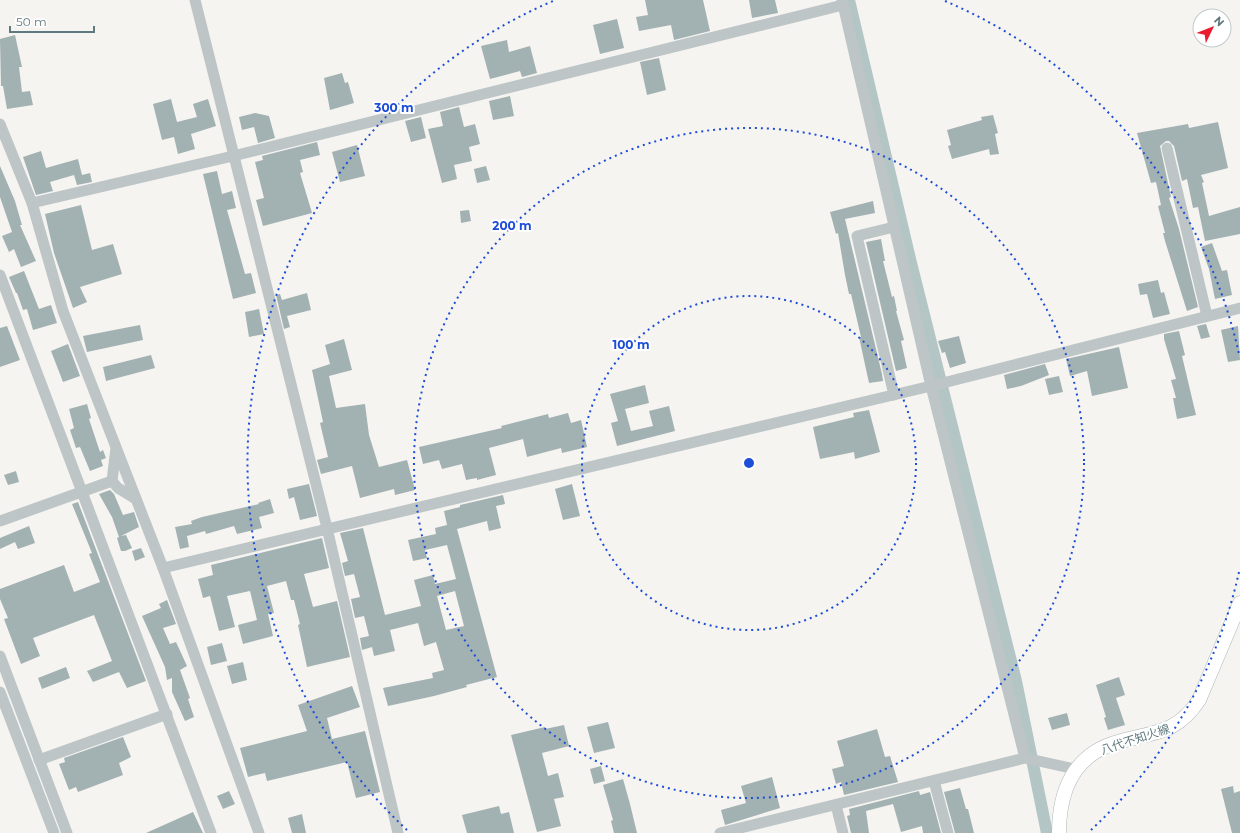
<svg xmlns="http://www.w3.org/2000/svg" width="1240" height="833" font-family="Montserrat,'Noto Sans JP',sans-serif">
<rect width="100%" height="100%" fill="#f6f4f1"/>
<g fill="none" stroke-linecap="round" stroke-linejoin="round">
<polyline stroke="#b3c6c5" stroke-width="12" points="849,0 911,263 1016,681 1047,833"/>
</g>
<g fill="#a2b1b2" fill-rule="evenodd">
<polygon points="645,0 703,0 710,31 674,40 671,25 639,31 636,17 648,15"/>
<polygon points="749,0 775,0 778,13 752,18"/>
<polygon points="617,19 624,48 600,54 593,25"/>
<polygon points="15,35 22,67 19,67 22,92 30,91 33,105 7,109 3,86 1,86 0,39"/>
<polygon points="507,40 509,52 530,46 537,73 522,77 520,71 490,79 481,46"/>
<polygon points="659,58 666,90 647,95 640,62"/>
<polygon points="342,73 345,83 348,82 354,103 330,110 324,78"/>
<polygon points="510,96 514,116 493,120 489,101"/>
<polygon points="171,99 177,122 197,117 193,104 208,99 216,126 191,134 195,149 178,154 174,137 162,140 153,104"/>
<polygon points="459,107 464,127 475,124 480,144 469,147 472,161 454,165 457,179 442,183 428,129 443,126 440,112"/>
<polygon points="255,113 269,116 275,138 258,143 254,127 242,130 239,117"/>
<polygon points="993,115 998,133 995,134 999,154 990,155 989,149 952,159 948,146 951,145 947,130 982,120 981,117"/>
<polygon points="421,117 426,138 411,142 405,121"/>
<polygon points="1218,122 1228,168 1201,175 1204,182 1202,183 1209,216 1240,207 1240,234 1205,241 1198,207 1193,208 1187,179 1182,181 1174,146 1169,141 1166,141 1160,146 1171,197 1169,198 1179,229 1198,307 1187,311 1165,241 1163,233 1165,233 1158,206 1161,205 1156,182 1151,183 1137,133 1188,124 1189,128"/>
<polygon points="317,142 320,155 300,160 303,172 300,173 312,213 263,226 256,200 264,198 255,162 263,160 262,156"/>
<polygon points="357,145 365,176 340,182 332,152"/>
<polygon points="41,151 46,168 78,159 82,175 90,173 92,182 77,185 74,175 50,182 53,191 36,195 23,157"/>
<polygon points="0,166 15,201 22,225 20,225 36,261 21,267 14,249 9,252 2,236 12,232 0,197"/>
<polygon points="486,166 490,180 477,183 474,169"/>
<polygon points="217,171 222,194 232,191 236,208 227,210 245,274 251,273 256,293 233,299 203,174"/>
<polygon points="873,201 875,213 845,219 882,374 883,381 869,383 859,337 861,337 851,294 849,294 845,275 838,233 836,234 830,212"/>
<polygon points="81,205 92,250 113,244 122,274 80,287 87,302 73,308 54,253 45,214"/>
<polygon points="469,210 471,221 461,223 460,211"/>
<polygon points="881,239 885,261 883,261 892,297 894,296 897,311 896,311 904,340 901,341 907,368 896,371 866,242"/>
<polygon points="1212,243 1222,271 1227,270 1232,295 1215,299 1209,269 1201,247"/>
<polygon points="24,271 39,309 51,305 57,323 33,330 27,309 23,310 17,293 16,293 9,277"/>
<polygon points="1158,280 1161,293 1164,292 1170,314 1153,318 1147,294 1140,295 1138,284"/>
<polygon points="307,293 311,310 287,316 290,327 284,329 276,295 280,294 282,300"/>
<polygon points="259,309 264,334 249,337 245,312"/>
<polygon points="1206,324 1210,337 1201,339 1197,326"/>
<polygon points="140,325 143,340 87,352 83,336"/>
<polygon points="7,326 20,360 0,367 0,328"/>
<polygon points="1238,326 1240,360 1228,362 1221,330"/>
<polygon points="1179,331 1185,355 1182,356 1196,415 1177,419 1173,398 1176,398 1171,380 1176,379 1164,339 1164,334"/>
<polygon points="959,336 966,363 950,368 945,352 942,353 938,341"/>
<polygon points="344,339 352,370 329,376 336,408 365,404 369,435 379,467 407,460 415,490 395,495 394,489 360,498 352,466 321,474 317,460 328,457 320,423 323,422 312,370 330,364 325,345"/>
<polygon points="68,344 80,376 63,382 51,351"/>
<polygon points="1119,347 1128,388 1092,396 1087,371 1070,376 1066,359"/>
<polygon points="151,355 155,368 106,381 103,367"/>
<polygon points="1045,364 1049,375 1021,386 1007,389 1004,375"/>
<polygon points="1059,376 1063,392 1049,395 1045,379"/>
<polygon points="645,385 649,403 625,409 631,431 653,426 649,411 669,406 675,431 617,446 611,423 618,421 610,394"/>
<polygon points="87,404 91,418 89,419 100,452 103,450 106,458 101,460 103,466 90,471 80,447 76,448 70,430 74,428 69,409"/>
<polygon points="869,410 880,452 855,459 854,452 820,459 813,427 854,417 853,413"/>
<polygon points="568,413 571,423 581,420 587,447 562,453 561,448 527,457 523,439 489,448 496,475 477,480 477,478 466,480 462,464 442,469 439,460 423,464 419,447 502,428 501,426 548,414 549,418"/>
<polygon points="16,471 19,482 8,485 4,475"/>
<polygon points="309,484 317,516 300,520 294,497 289,499 287,489"/>
<polygon points="572,484 580,516 563,520 555,489"/>
<polygon points="110,490 114,494 123,515 134,512 139,527 121,536 126,535 132,548 125,551 121,551 117,538 119,537 112,517 99,494"/>
<path d="M503,495L505,504L496,506L501,528L489,531L487,521L457,529L497,677L466,685L467,687L434,696L388,706L383,688L433,678L432,673L444,670L436,642L424,646L418,623L390,630L395,651L374,656L372,647L362,650L360,638L369,636L364,616L355,618L351,599L360,597L354,574L345,576L342,563L348,561L340,533L363,528L385,615L421,606L414,580L433,575L435,584L456,579L447,545L425,550L427,558L413,561L408,540L436,534L435,528L447,525L444,511L460,507V505ZM455,591L464,626L446,630L437,596Z"/>
<polygon points="270,499 274,513 259,517 262,528 237,534 234,526 206,534 205,531 187,536 189,547 180,549 175,527 192,524 191,521 202,517 259,504 258,503"/>
<polygon points="78,502 146,681 127,688 119,672 93,682 87,671 112,661 94,615 33,638 40,656 21,664 4,619 8,618 0,599 0,589 64,565 74,592 100,582 89,554 92,553 72,504"/>
<polygon points="29,526 35,543 18,549 15,542 0,549 0,538"/>
<polygon points="322,538 329,568 304,574 313,607 337,601 350,657 307,667 298,625 300,624 294,600 291,600 286,581 267,586 274,613 268,614 273,636 243,644 238,625 257,620 250,591 227,596 235,627 219,631 210,596 203,598 198,579 213,575 211,565"/>
<polygon points="141,548 145,557 135,561 132,551"/>
<polygon points="167,600 176,624 163,628 170,644 176,642 187,666 180,670 190,698 188,699 194,717 185,721 172,692 172,678 167,680 165,667 142,616 161,608 159,604"/>
<polygon points="222,643 227,661 211,665 207,647"/>
<polygon points="243,662 247,680 232,684 227,666"/>
<polygon points="66,667 70,678 42,689 38,678"/>
<polygon points="1119,677 1125,695 1116,698 1125,725 1108,730 1104,718 1106,717 1096,685"/>
<polygon points="352,686 360,707 327,718 332,739 365,731 380,792 356,798 347,762 267,781 265,773 248,777 240,748 307,731 298,705"/>
<polygon points="1067,713 1070,725 1052,730 1048,718"/>
<polygon points="608,722 615,748 594,753 587,727"/>
<polygon points="564,725 569,746 542,753 548,776 558,773 564,797 554,799 561,826 537,832 511,735 545,727 545,729"/>
<polygon points="877,729 885,757 890,756 898,782 844,795 841,782 836,784 832,769 844,766 837,741"/>
<polygon points="123,737 131,757 119,763 123,775 78,792 76,787 69,790 59,764 65,762 64,758"/>
<polygon points="601,766 605,781 594,784 590,769"/>
<polygon points="772,777 780,808 725,825 721,810 746,803 741,786"/>
<polygon points="623,779 630,804 637,833 614,833 611,821 613,820 603,785"/>
<polygon points="1233,786 1234,793 1240,791 1240,833 1232,833 1221,789"/>
<polygon points="960,788 966,809 968,809 974,833 955,833 944,792"/>
<polygon points="229,791 235,804 223,809 217,796"/>
<polygon points="919,791 920,795 930,792 941,833 923,833 922,826 901,832 893,804 866,811 869,833 851,833 847,816 850,815 849,809"/>
<polygon points="499,806 501,814 509,812 514,833 467,833 462,815"/>
<polygon points="193,812 203,833 146,833"/>
<polygon points="302,814 306,833 292,833 288,818"/>
</g>
<g fill="none" stroke-linecap="round" stroke-linejoin="round">
<g stroke="#afb7b8" stroke-width="15">
<path id="major" d="M1059,833C1059,791 1074,754 1118,742C1153,732 1177,734 1199,700L1240,603"/>
</g>
<g stroke="#bdc5c6" stroke-width="11">
<polyline points="195,0 327,528 398,833"/>
<polyline points="842,0 931,386 1025,758 1075,769"/>
<polyline points="0,124 32,203 63,311 163,568 259,833"/>
<polyline points="1167,148 1207,316"/>
<polyline points="32,203 233,156 843,5"/>
<polyline points="894,227 857,236 894,395"/>
<polyline points="0,275 211,833"/>
<polyline points="116,448 112,481 118,488 136,499"/>
<polyline points="0,521 112,481"/>
<polyline points="163,568 931,386 1240,308"/>
<polyline points="0,656 67,833"/>
<polyline points="0,692 54,833"/>
<polyline points="39,760 167,714"/>
<polyline points="934,781 948,833"/>
<polyline points="836,805 843,833"/>
<polyline points="720,833 1025,758"/>
</g>
<use href="#major" stroke="#fff" stroke-width="14"/>
</g>
<g fill="none" stroke="#1d4ed8" stroke-width="2" stroke-dasharray="2 4">
<circle cx="749" cy="463" r="167"/>
<circle cx="749" cy="463" r="335"/>
<path d="M1239 572A502 502 0 0 1 1091 830M407 830A502 502 0 0 1 553 1M945 1A502 502 0 0 1 1239 354"/>
</g>
<g text-anchor="middle" dominant-baseline="central" stroke-width="4" stroke-linejoin="round" paint-order="stroke">
<g font-size="12" fill="#5f7a7e" stroke="#fff">
<text transform="translate(1135 739) rotate(-18)">八代不知火線</text>
</g>
</g>
<circle cx="749" cy="463" r="6" fill="#1d4ed8" stroke="#fff" stroke-width="2"/>
<g font-size="12" text-anchor="middle" font-weight="bold" fill="#1d4ed8" stroke="#fff" stroke-width="4" stroke-linejoin="round" paint-order="stroke">
<text x="394" y="112">300 m</text>
<text x="512" y="230">200 m</text>
<text x="631" y="349">100 m</text>
</g>
<g transform="translate(1212 28) rotate(47)"><circle r="19" fill="#ffffff" stroke="#bfcacb"/>
<path d="M0-3L7 15L0 10L-7 15Z" fill="#ea1d30"/>
<text y="-6" font-size="11" font-weight="bold" text-anchor="middle" fill="#5f7a7e">N</text>
</g>
<path d="M10 26v6h84v-6" fill="none" stroke="#5f7a7e" stroke-width="2"/>
<text x="16" y="26" font-size="12" fill="#5f7a7e" stroke="#ffffff" stroke-width="3" paint-order="stroke">50 m</text>
</svg>
